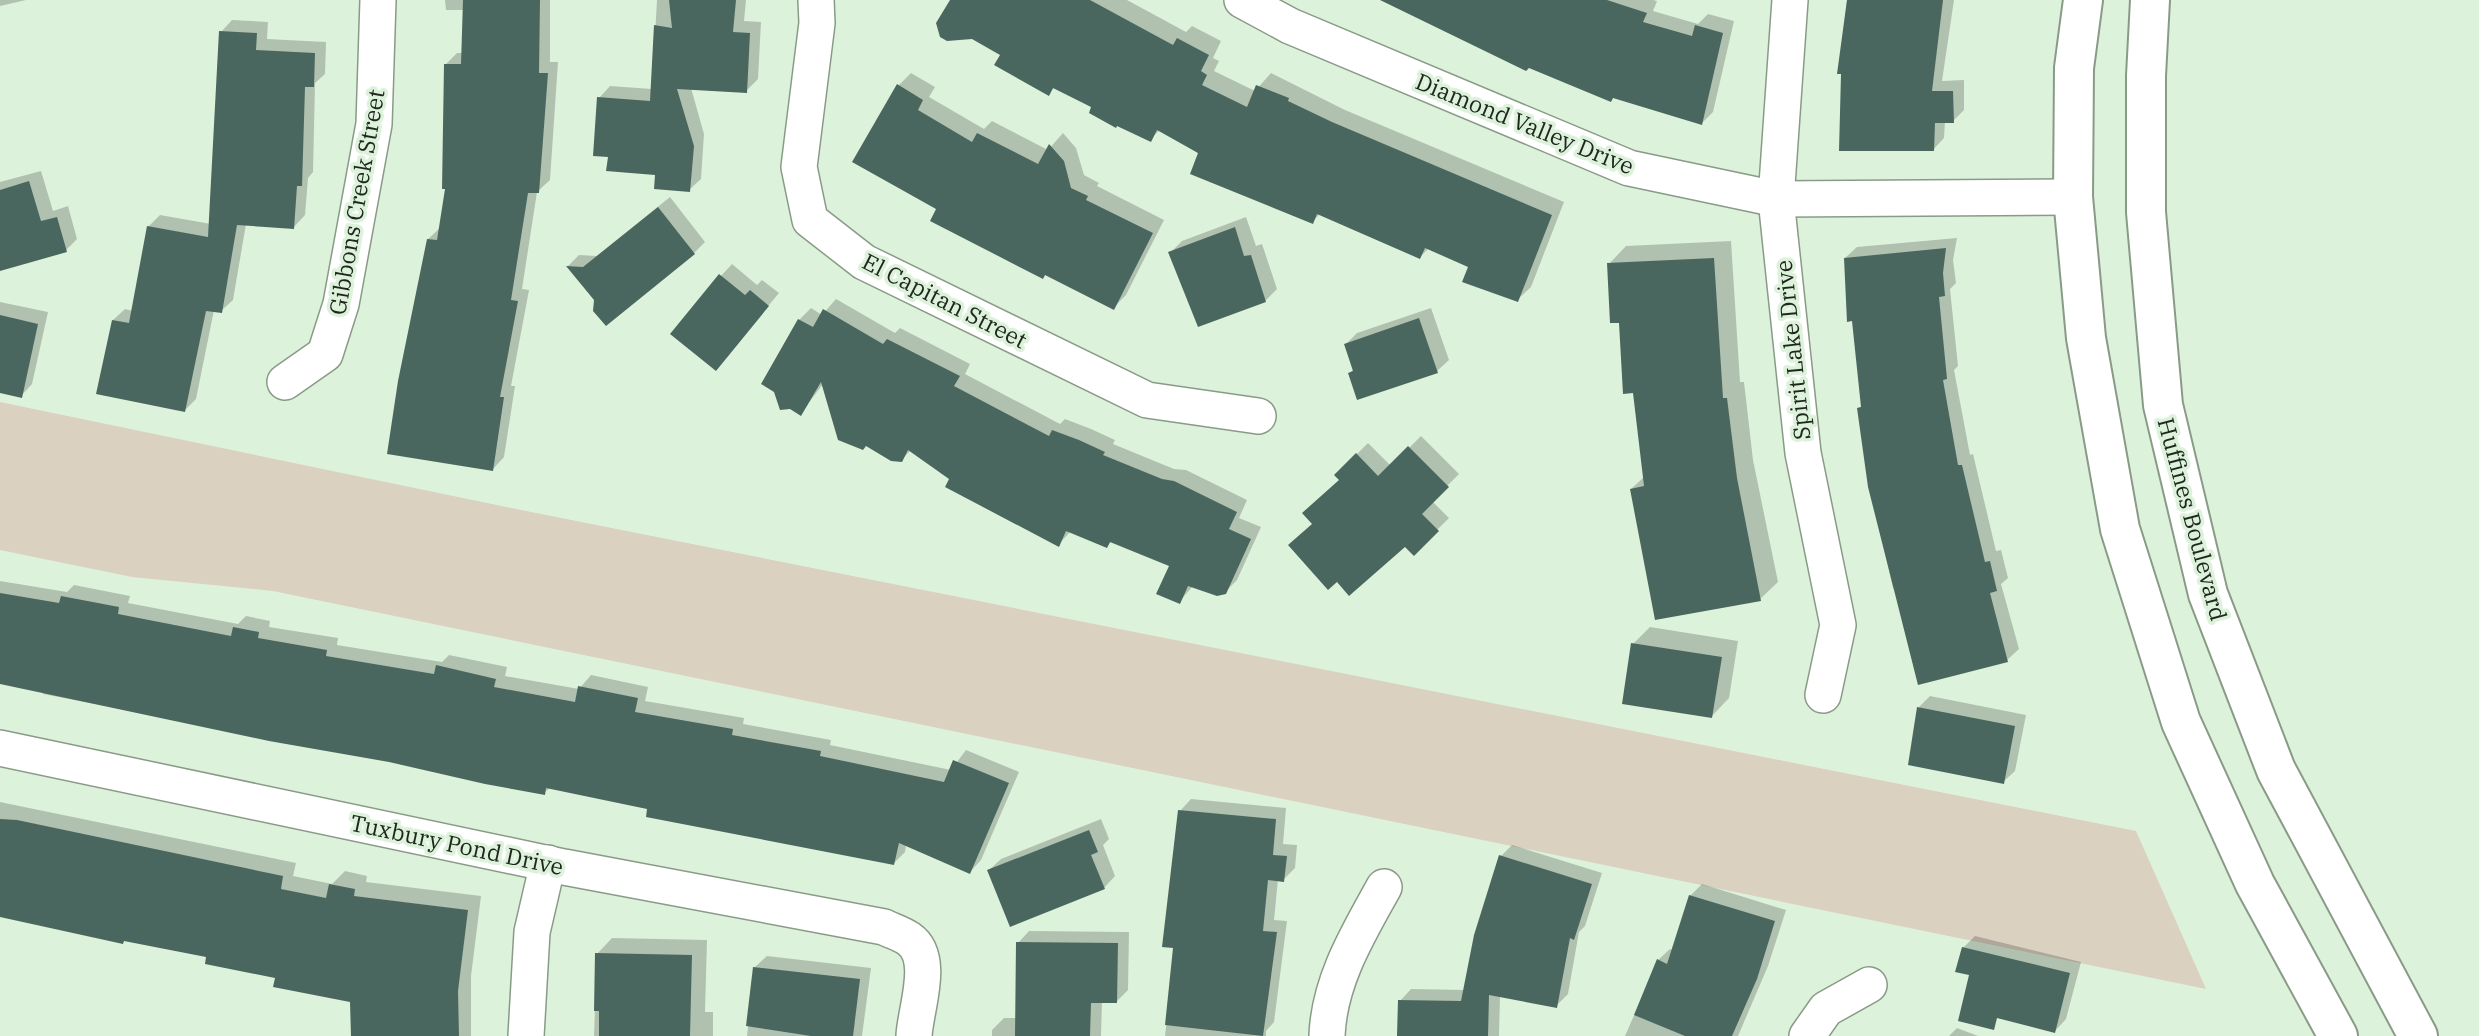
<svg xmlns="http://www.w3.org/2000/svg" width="2479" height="1036" font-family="'IBM Plex Serif',serif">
<rect width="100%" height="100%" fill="#ddf2db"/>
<polygon fill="#dbd1c1" points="0,402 521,510 2136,831 2206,989 273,591 132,577 0,550"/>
<g fill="#0003">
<polygon points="0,0 26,0 0,6"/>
<polygon points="445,0 550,0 550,62 558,62 550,180 537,192 522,289 529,290 511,386 515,386 504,457 493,469 428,239 441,227 447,187 446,64 457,53 463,53 464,10 446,10"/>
<polygon points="657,0 746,0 744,21 761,22 758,79 746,91 691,88 704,134 701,179 689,190 657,173 610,155 599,98 610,86 652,89"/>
<polygon points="952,0 1127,0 1186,32 1192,26 1221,41 1213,58 1219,61 1214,71 1255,91 1271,73 1345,110 1564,202 1531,287 1517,300 1471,266 1429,248 1420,257 1320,214 1312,222 1160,130 1150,139 1055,87 1048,94 1003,54"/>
<polygon points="1388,0 1653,0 1657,1 1653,11 1698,24 1708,14 1734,21 1713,112 1702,123"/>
<polygon points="1847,0 1954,0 1942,81 1964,80 1964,110 1953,121 1945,121 1944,138 1933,150 1839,72"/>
<polygon points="232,20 268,22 267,39 326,42 325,74 315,83 313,172 308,178 305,215 294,227 246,224 233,300 221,311 214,310 196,399 185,410 113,320 125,309 133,311 148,227 160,215 211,224 221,32"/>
<polygon points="911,73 935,87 929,97 984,129 992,121 1048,150 1063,133 1076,148 1084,175 1099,183 1097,186 1164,220 1126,295 1113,308 1046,274 1043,277 939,208 898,86"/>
<polygon points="41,171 53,211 68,206 77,239 66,250 0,269 0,182"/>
<polygon points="670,197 705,242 694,253 595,300 568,266 579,255 597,256"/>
<polygon points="1246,217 1256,246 1262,244 1277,289 1265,301 1170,253 1182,241"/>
<polygon points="1957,238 1953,260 1956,283 1950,289 1958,366 1954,370 1970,455 1973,454 1996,551 2001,550 2008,578 2001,584 2019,649 2007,660 1893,588 1870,487 1859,408 1863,405 1845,258 1857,247"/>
<polygon points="1731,241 1740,382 1744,382 1753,460 1778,582 1760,599 1631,489 1645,476 1634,391 1609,264 1626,246"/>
<polygon points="732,264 757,285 762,280 779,293 716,369 721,276"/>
<polygon points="836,299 895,333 900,328 970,364 965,374 1060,424 1065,419 1091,429 1115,440 1113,444 1174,469 1186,470 1247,500 1239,518 1261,527 1237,580 1225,592 1193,586 1179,602 1171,565 1112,541 1107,546 1071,531 1058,545 911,450 901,460 867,444 823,384 801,413 764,383 799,320 811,308 822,315"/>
<polygon points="0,302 48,312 32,384 21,396 0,391"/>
<polygon points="1431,308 1449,360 1437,371 1350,373 1354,369 1346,344 1357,333"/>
<polygon points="1421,436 1459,474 1432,501 1449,518 1414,553 1405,544 1313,524 1341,480 1336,475 1368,443 1391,466"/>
<polygon points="0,581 67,592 74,585 130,596 128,603 238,624 246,616 270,621 269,627 338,638 337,645 442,662 449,655 507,667 505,676 579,689 591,675 648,687 645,701 744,718 743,724 831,740 830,745 951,770 966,750 1019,772 981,860 970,872 906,844 905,852 894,863 551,787 544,793 390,760 43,694 44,690 0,682"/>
<polygon points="1650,627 1738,641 1729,698 1712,716 1633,644"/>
<polygon points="1930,696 2026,715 2015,771 2003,782 1919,707"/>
<polygon points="1191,799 1286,808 1283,844 1297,845 1295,868 1283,880 1278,879 1274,920 1287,921 1274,1022 1266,1031 1266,1036 1165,1036 1175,946 1180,811"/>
<polygon points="0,802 296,863 293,876 332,884 345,871 367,876 366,882 481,896 471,976 471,1036 353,1036 352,1001 208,956 0,914"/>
<polygon points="1101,819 1109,839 1103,845 1115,876 1104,888 989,870 1001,859"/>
<polygon points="1512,845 1602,873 1585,926 1579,932 1568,994 1556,1006 1500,995 1499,1036 1399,1036 1400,1001 1411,989 1465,990 1501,856"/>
<polygon points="1702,884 1786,910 1768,966 1738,1036 1625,1036 1658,960 1670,949 1673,950 1690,896"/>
<polygon points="1029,931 1129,932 1128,990 1117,1001 1102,1001 1101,1036 992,1036 992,1030 1004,1018 1017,1018 1018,943"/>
<polygon points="1975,936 2081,962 2066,1019 2055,1031 1971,974 1963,948"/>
<polygon points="612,938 707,940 705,1012 713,1012 713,1036 594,1036 597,954"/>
<polygon points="767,956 871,968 862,1036 747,1036 755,967"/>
<polygon points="1957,1028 1978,1036 1949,1036"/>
</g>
<g fill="#4a675f">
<polygon points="463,0 540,0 539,73 548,73 539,193 528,193 511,300 518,301 500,397 504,397 493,471 387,454 398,381 427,239 437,240 445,189 442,189 444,64 461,64"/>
<polygon points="669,0 736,0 733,32 750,33 747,93 677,89 694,146 690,192 654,189 655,175 606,171 608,157 593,156 597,97 650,101 654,25 672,28"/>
<polygon points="950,0 1090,0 1173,45 1177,38 1209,55 1201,71 1207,75 1202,85 1247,107 1256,85 1289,98 1288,101 1332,122 1552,215 1518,302 1462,282 1468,267 1425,248 1420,259 1317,214 1313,224 1190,174 1198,153 1157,130 1151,142 1117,126 1116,128 1089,113 1091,107 1053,88 1049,96 994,65 1000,55 972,39 947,41 940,37 936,23"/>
<polygon points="1380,0 1607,0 1647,13 1643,22 1692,36 1695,25 1723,33 1702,125 1613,98 1611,102 1529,68 1526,71"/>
<polygon points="1847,0 1943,0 1932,91 1953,91 1954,123 1935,123 1934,151 1839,151 1841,74 1837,74"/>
<polygon points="219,31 257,33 256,50 315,53 314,87 305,87 302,186 297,186 294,229 237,225 222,313 206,311 185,412 96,394 112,320 129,323 147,226 208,237"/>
<polygon points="897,84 923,100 918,110 972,142 977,133 1038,164 1049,144 1064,161 1071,188 1088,196 1086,200 1153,233 1114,310 1045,275 1043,279 930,221 936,209 852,162"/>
<polygon points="29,181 41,221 57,217 67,252 0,271 0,190"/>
<polygon points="658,207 695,254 606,326 593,311 594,300 566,266 583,267"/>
<polygon points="1235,227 1244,256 1251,255 1266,302 1198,327 1168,252"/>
<polygon points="1946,248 1943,273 1945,296 1939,297 1947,379 1943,380 1958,465 1962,465 1985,562 1990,561 1997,591 1990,593 2008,662 1918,685 1868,487 1857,408 1861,407 1852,321 1847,322 1844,258"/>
<polygon points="1714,258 1723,398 1727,398 1737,478 1761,601 1655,620 1630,489 1644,486 1633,393 1623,394 1619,323 1610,323 1607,263"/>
<polygon points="719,274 745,295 750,290 769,306 716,371 670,334"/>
<polygon points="823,309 883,344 887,339 960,376 954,386 1049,436 1052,430 1079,440 1105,452 1103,455 1162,479 1174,481 1237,512 1229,529 1251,539 1226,594 1217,596 1188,586 1180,604 1156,594 1169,566 1110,542 1107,548 1066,531 1059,547 945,487 949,479 908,450 902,462 891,461 866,446 863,450 838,440 821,382 801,416 790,409 780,410 774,392 761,384 798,319 813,327"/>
<polygon points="0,315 38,324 22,398 0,393"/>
<polygon points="1419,318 1438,373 1357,400 1348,373 1353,371 1344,344"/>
<polygon points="1408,446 1449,487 1422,514 1439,531 1414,556 1405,547 1349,596 1337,582 1328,590 1288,545 1312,524 1302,513 1339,480 1334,475 1356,453 1378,476"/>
<polygon points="0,593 59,603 61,596 119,607 118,614 231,636 233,627 259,632 258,638 327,650 326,656 434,674 436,665 496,679 494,687 575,702 578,686 638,698 635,712 733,729 732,735 821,751 820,756 944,782 953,760 1009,783 970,874 899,843 894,865 646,817 647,809 546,788 545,795 485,784 389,762 269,741 0,684"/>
<polygon points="1631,643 1722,657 1712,718 1622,704"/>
<polygon points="1917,707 2015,726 2004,784 1908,765"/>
<polygon points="1178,810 1276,819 1273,855 1287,856 1284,882 1268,880 1263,931 1277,932 1263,1036 1165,1025 1173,948 1162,947"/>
<polygon points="0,819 17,820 283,876 281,889 326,898 329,884 355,889 354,896 468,910 458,991 459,1036 351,1036 350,1002 273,987 275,978 205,964 206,957 124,941 123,944 0,917"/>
<polygon points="1089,830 1098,852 1091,855 1105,889 1010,927 987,870"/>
<polygon points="1499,855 1592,884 1574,940 1570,938 1557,1008 1489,995 1488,1036 1397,1036 1398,1000 1461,1001 1474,935"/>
<polygon points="1689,895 1775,921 1757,979 1732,1036 1685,1036 1634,1015 1657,959 1667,964"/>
<polygon points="1016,942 1118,943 1117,1003 1091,1003 1090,1036 1015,1036"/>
<polygon points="1962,947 2070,973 2055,1033 1997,1018 1994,1030 1958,1021 1969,975 1955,972"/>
<polygon points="595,953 692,955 690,1036 599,1036 599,1011 594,1011"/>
<polygon points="753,967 860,979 853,1036 811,1036 746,1026"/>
</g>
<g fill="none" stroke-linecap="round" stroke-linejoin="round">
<g stroke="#899b87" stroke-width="38">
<g id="minor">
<polyline points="816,0 817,23 799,167 810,220 864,262 1147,400 1258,416"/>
<polyline points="1242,0 1290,26 1629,168 1776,199 2073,197"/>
<polyline points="1790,0 1776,199 1803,453 1838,625 1823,695"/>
<polyline points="285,382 325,354 341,304 374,124 378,0"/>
<path d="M0,748L564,867L884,927C892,931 902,934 909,939C936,958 915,1010 914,1036"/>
<polyline points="526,1036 532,932 548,863"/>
<path d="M1327,1036C1329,981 1358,934 1384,887"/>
<polyline points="1807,1036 1826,1009 1869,985"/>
</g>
</g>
<g stroke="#899b87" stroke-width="42">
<g id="major">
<polyline points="2083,0 2074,68 2073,197 2086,338 2120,529 2181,722 2255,884 2338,1036"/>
<polyline points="2150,0 2146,76 2146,212 2163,405 2208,594 2276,770 2418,1036"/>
</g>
</g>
<use href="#minor" stroke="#fff" stroke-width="35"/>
<use href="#major" stroke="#fff" stroke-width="38"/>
</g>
<g text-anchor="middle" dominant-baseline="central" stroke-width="7" stroke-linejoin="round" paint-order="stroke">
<g font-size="23" fill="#1f261e" stroke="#ddf2db">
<text transform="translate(1525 123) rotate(22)">Diamond Valley Drive</text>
<text transform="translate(356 202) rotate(-80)">Gibbons Creek Street</text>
<text transform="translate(945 300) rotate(27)">El Capitan Street</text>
<text transform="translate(1792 350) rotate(-96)">Spirit Lake Drive</text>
<text transform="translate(2193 519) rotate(75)">Huffines Boulevard</text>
<text transform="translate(457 844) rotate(12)">Tuxbury Pond Drive</text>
</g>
</g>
</svg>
